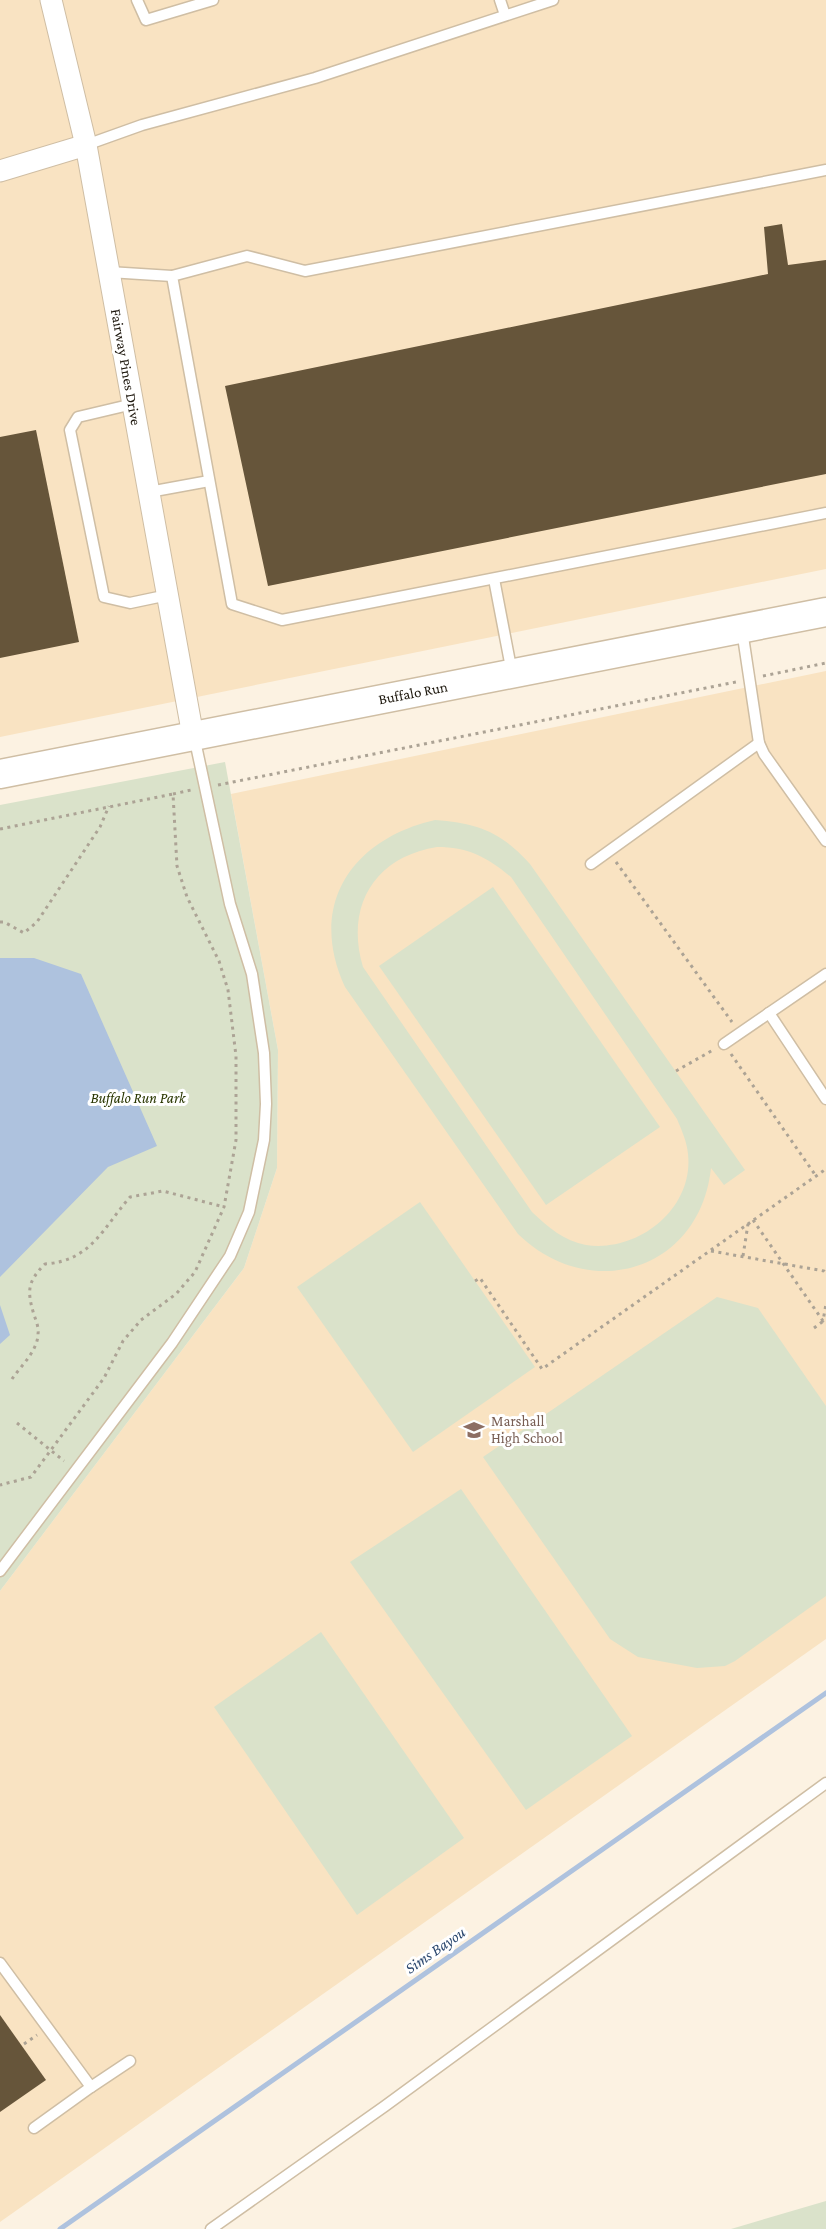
<svg xmlns="http://www.w3.org/2000/svg" width="826" height="2229" font-family="'Crimson Pro',serif">
<rect width="100%" height="100%" fill="#fcf2e2"/>
<g fill="#f9e3c2">
<polygon points="0,0 826,0 826,569 0,737"/>
<polygon points="826,671 826,1639 0,2222 0,1591 244,1268 277,1168 278,1050 231,794"/>
</g>
<g fill="#dae2ca" fill-rule="evenodd">
<polygon points="225,762 278,1050 277,1168 244,1268 0,1591 0,805"/>
<path d="M435,820C478,823 501,832 530,864L745,1170L724,1185L711,1168C700,1271 590,1304 518,1234L345,987C307,905 352,839 435,820ZM437,847C468,847 487,857 511,877L677,1119C682,1131 687,1142 688,1154C694,1209 638,1253 586,1245C564,1241 548,1227 532,1212L363,967C345,907 374,857 437,847Z"/>
<polygon points="493,887 660,1127 546,1205 379,966"/>
<polygon points="420,1202 535,1367 413,1452 297,1287"/>
<polygon points="717,1297 758,1308 826,1406 826,1596 735,1661 725,1666 697,1668 638,1657 610,1639 483,1457"/>
<polygon points="461,1489 632,1736 526,1810 350,1562"/>
<polygon points="321,1632 464,1838 357,1915 214,1707"/>
<polygon points="826,2201 826,2229 731,2229"/>
</g>
<g fill="#aec2de">
<polygon points="0,958 34,958 81,974 157,1146 108,1167 0,1277"/>
<polygon points="0,1305 10,1335 0,1344"/>
</g>
<g fill="none" stroke-linecap="round" stroke-linejoin="round">
<polyline stroke="#aec2de" stroke-width="5" points="60,2229 826,1693"/>
</g>
<g fill="#66553a">
<polygon points="782,224 788,265 826,260 826,474 268,586 225,386 768,274 764,227"/>
<polygon points="36,430 79,642 0,658 0,437"/>
<polygon points="0,2015 46,2080 0,2112"/>
</g>
<g fill="none" stroke-linecap="round" stroke-linejoin="round">
<g stroke="#cfbea4" stroke-width="13">
<g id="lane">
<polyline points="137,0 146,20 213,0"/>
<polyline points="500,0 505,15"/>
<polyline points="86,145 142,125 315,78 553,0"/>
<polyline points="826,170 305,271 247,256 172,276 232,604 282,620 826,513"/>
<polyline points="109,272 172,276"/>
<polyline points="133,404 78,417 70,430 104,597 130,603 168,595"/>
<polyline points="149,492 209,481"/>
<polyline points="494,579 512,673"/>
<polyline points="742,630 759,743 764,754 826,841"/>
<polyline points="591,864 759,743"/>
<polyline points="769,1013 826,1099"/>
<polyline points="724,1044 826,974"/>
<polyline points="0,1571 172,1343 230,1256 249,1212 264,1140 266,1104 264,1053 252,974 230,904 194,736"/>
<polyline points="0,1963 91,2087 34,2128"/>
<polyline points="91,2087 130,2061"/>
<polyline points="211,2229 385,2106 826,1783"/>
</g>
</g>
<g stroke="#cfbea4" stroke-width="23">
<g id="street">
<polyline points="51,0 86,145 193,736"/>
<polyline points="0,171 86,145"/>
</g>
</g>
<g stroke="#cfbea4" stroke-width="31">
<polyline id="secondary" points="0,774 826,612"/>
</g>
<g stroke="#aca395" stroke-width="3" stroke-dasharray="3 4.5" stroke-linecap="butt">
<polyline points="763,676 826,663"/>
<polyline points="218,785 736,682"/>
<polyline points="173,794 191,790"/>
<polyline points="0,829 173,794 177,866 187,897 219,961 228,990 236,1056 236,1140 224,1207 195,1272 176,1294 141,1320 123,1341 104,1378 31,1477 0,1485"/>
<polyline points="616,862 732,1022"/>
<polyline points="0,922 4,922 24,933 37,922 100,827 109,806"/>
<polyline points="731,1054 816,1176"/>
<polyline points="676,1071 713,1050"/>
<polyline points="753,1220 823,1321 826,1304"/>
<polyline points="711,1251 824,1271 826,1273"/>
<polyline points="743,1256 748,1224"/>
<polyline points="475,1281 480,1278 542,1369 826,1169"/>
<polyline points="814,1328 826,1319"/>
<path d="M12,1379C21,1366 38,1350 38,1334C39,1328 36,1320 34,1315C27,1291 27,1282 45,1264C91,1261 103,1228 130,1197L163,1191L224,1207"/>
<polyline points="17,1423 64,1461"/>
<polyline points="24,2044 37,2035"/>
</g>
<use href="#lane" stroke="#fff" stroke-width="10"/>
<use href="#street" stroke="#fff" stroke-width="21"/>
<use href="#secondary" stroke="#fff" stroke-width="28"/>
</g>
<defs>
<g id="school-bare" transform="scale(1.62)"><path d="M0-5L7-2L0 1L-7-2ZM-4 1L0 2.5L4 1V4Q0 6-4 4Z" fill="#8d6e63" stroke="#fff" stroke-width="2.5" paint-order="stroke"/></g>
</defs>
<g fill-rule="evenodd">
<use href="#school-bare" x="474" y="1430"/>
</g>
<g text-anchor="middle" dominant-baseline="central" stroke-width="6" stroke-linejoin="round" paint-order="stroke">
<g font-size="15" fill="#1e180e" stroke="#fff">
<text transform="translate(126 367) rotate(80)">Fairway Pines Drive</text>
<text transform="translate(413 693) rotate(-11)">Buffalo Run</text>
</g>
<g font-size="15" font-style="italic" fill="#293600" stroke="#fff">
<text x="138" y="1098">Buffalo Run Park</text>
</g>
<g font-size="15" fill="#785e54" stroke="#fff" text-anchor="start">
<text x="491" y="1421">Marshall<tspan x="491" dy="17">High School</tspan></text>
</g>
<g font-size="16" font-style="italic" fill="#2b476e" stroke="#fff">
<text transform="translate(435 1950) rotate(-35)">Sims Bayou</text>
</g>
</g>
</svg>
